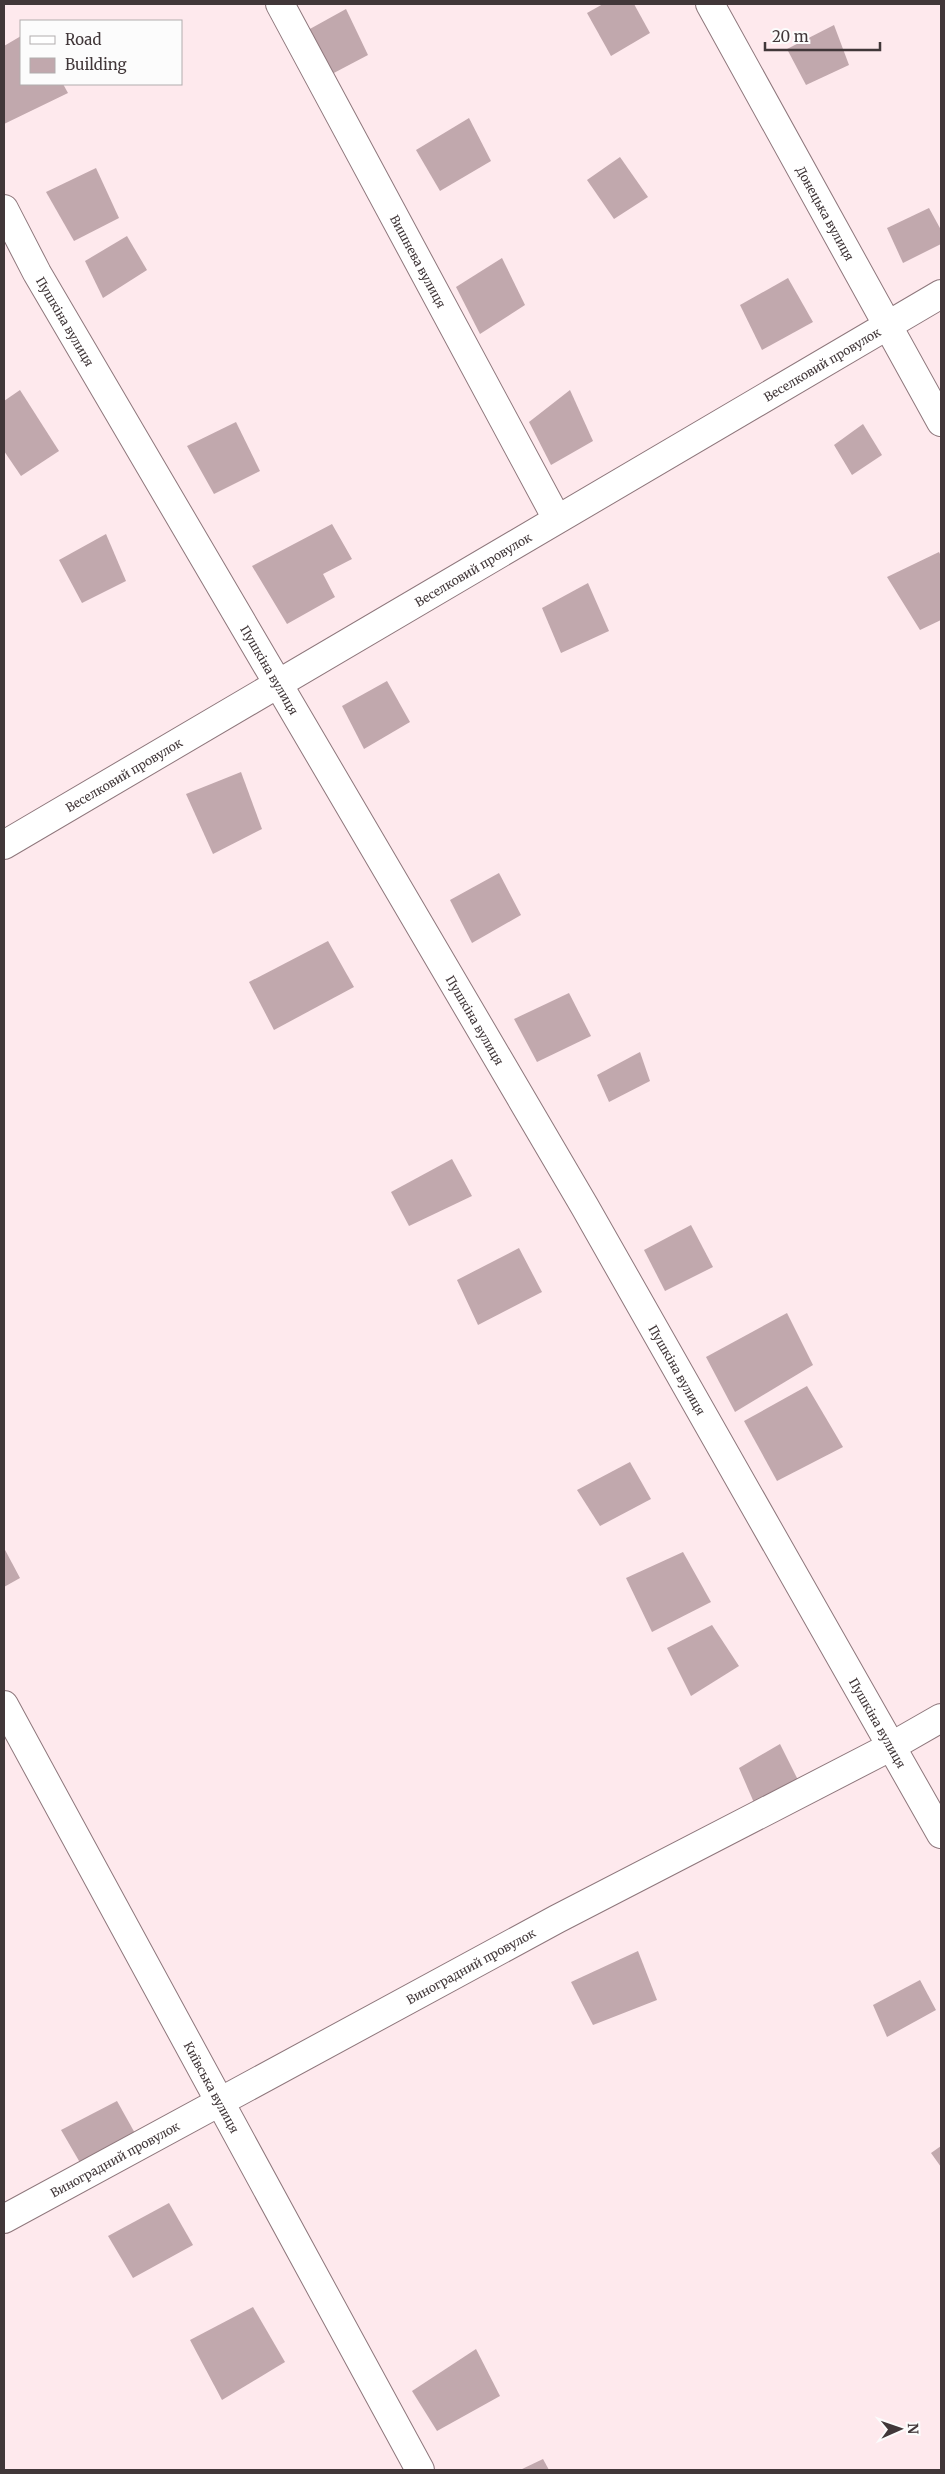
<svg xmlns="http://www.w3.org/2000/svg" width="945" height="2474" font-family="Merriweather,serif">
<rect width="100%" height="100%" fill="#fee9ed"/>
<g fill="#c1a8ad">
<polygon points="603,4 634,4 650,33 611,56 587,13"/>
<polygon points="346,9 368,55 330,75 308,30"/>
<polygon points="834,25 849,65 806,85 787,49"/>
<polygon points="21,36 21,84 63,84 68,93 4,124 4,46"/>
<polygon points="469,118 491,161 440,191 416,150"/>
<polygon points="620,157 648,197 614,219 587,180"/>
<polygon points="96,168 119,218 74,241 46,192"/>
<polygon points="929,208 941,230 941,244 903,263 887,228"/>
<polygon points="127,236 147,270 103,298 85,261"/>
<polygon points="502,258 525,305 480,334 456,287"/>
<polygon points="788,278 813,322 762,350 740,305"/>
<polygon points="20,390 59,451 21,476 4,451 4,401"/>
<polygon points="570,390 593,441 551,465 529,422"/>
<polygon points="236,422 260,471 214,494 187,446"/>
<polygon points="863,424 882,455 852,475 834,445"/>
<polygon points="332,524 352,559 323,574 335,597 287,624 252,566"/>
<polygon points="106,534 126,581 82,603 59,560"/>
<polygon points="939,552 941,556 941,620 920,630 887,577"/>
<polygon points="588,583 609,631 561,653 542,608"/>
<polygon points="387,681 410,722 364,749 342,706"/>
<polygon points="241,772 262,829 213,854 186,794"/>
<polygon points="499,873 521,915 472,943 450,900"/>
<polygon points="328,941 354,987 274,1030 249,982"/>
<polygon points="569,993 591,1036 537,1062 514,1019"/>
<polygon points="640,1052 650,1081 609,1102 597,1075"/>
<polygon points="452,1159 472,1196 409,1226 391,1192"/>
<polygon points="691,1225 713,1267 665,1291 644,1250"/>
<polygon points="519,1248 542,1292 478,1325 457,1280"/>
<polygon points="787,1313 813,1365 735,1412 706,1357"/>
<polygon points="807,1386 843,1447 777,1481 744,1421"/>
<polygon points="630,1462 651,1499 600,1526 577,1490"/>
<polygon points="4,1548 20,1578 4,1587"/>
<polygon points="683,1552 711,1602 652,1632 626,1578"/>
<polygon points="712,1625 739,1666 691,1696 667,1648"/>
<polygon points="780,1744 799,1782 755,1805 739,1768"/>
<polygon points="638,1951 657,2000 593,2025 571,1982"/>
<polygon points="920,1980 936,2010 887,2037 873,2005"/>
<polygon points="117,2101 136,2135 82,2166 61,2130"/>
<polygon points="941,2146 941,2167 931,2153"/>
<polygon points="169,2203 193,2245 133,2278 108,2236"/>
<polygon points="253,2307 285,2362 222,2400 190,2340"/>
<polygon points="476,2349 500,2396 437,2431 412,2391"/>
<polygon points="543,2459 549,2470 520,2470"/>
</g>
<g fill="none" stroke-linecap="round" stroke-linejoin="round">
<g stroke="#8e777c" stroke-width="30">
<g id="street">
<path id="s1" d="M280,4L557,519"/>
<path id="s2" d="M710,4L941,422"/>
<path id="s3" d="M4,209L37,273L585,1207L941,1834"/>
<path id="s4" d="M4,845L941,294"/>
<path id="s5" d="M4,1705L420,2470"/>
<path id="s6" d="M4,2219L557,1919L892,1746L941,1718"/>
</g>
</g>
<use href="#street" stroke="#fff" stroke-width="28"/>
</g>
<g text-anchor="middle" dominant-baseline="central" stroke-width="4.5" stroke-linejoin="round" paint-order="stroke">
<g font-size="12" fill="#413739" stroke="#fcfcfc">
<text stroke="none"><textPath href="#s2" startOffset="239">Донецька вулиця</textPath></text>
<text stroke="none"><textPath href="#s1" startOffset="292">Вишнева вулиця</textPath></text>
<text stroke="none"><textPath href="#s3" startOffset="128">Пушкіна вулиця</textPath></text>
<text stroke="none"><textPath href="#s4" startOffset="949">Веселковий провулок</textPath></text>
<text stroke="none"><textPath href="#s4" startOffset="544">Веселковий провулок</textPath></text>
<text stroke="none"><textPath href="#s3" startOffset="532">Пушкіна вулиця</textPath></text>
<text stroke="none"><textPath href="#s4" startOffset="139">Веселковий провулок</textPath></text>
<text stroke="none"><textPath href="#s3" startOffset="938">Пушкіна вулиця</textPath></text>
<text stroke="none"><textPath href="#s3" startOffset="1342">Пушкіна вулиця</textPath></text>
<text stroke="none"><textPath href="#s3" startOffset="1748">Пушкіна вулиця</textPath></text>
<text stroke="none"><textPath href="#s6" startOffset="531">Виноградний провулок</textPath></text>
<text stroke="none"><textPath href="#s5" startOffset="435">Київська вулиця</textPath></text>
<text stroke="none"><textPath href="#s6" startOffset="126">Виноградний провулок</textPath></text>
</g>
</g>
<rect width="945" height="2474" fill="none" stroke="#413739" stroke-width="10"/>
<rect x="20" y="20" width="162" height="65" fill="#fcfcfc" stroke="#b1adae"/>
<rect x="30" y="36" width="25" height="8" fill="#ffffff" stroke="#b1adae"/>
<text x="65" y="45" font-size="15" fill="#413739">Road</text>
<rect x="30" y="58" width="25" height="15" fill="#c1a8ad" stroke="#b1adae"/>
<text x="65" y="70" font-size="15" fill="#413739">Building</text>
<g transform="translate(900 2429) rotate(88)" stroke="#fcfcfc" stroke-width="4" paint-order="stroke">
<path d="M0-4L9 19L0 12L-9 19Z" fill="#413739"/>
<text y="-8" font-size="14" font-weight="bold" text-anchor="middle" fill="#413739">N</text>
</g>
<path d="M765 42v8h115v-8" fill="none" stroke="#413739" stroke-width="2.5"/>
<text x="772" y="42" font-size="15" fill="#413739" stroke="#fcfcfc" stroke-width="4" paint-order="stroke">20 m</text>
</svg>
